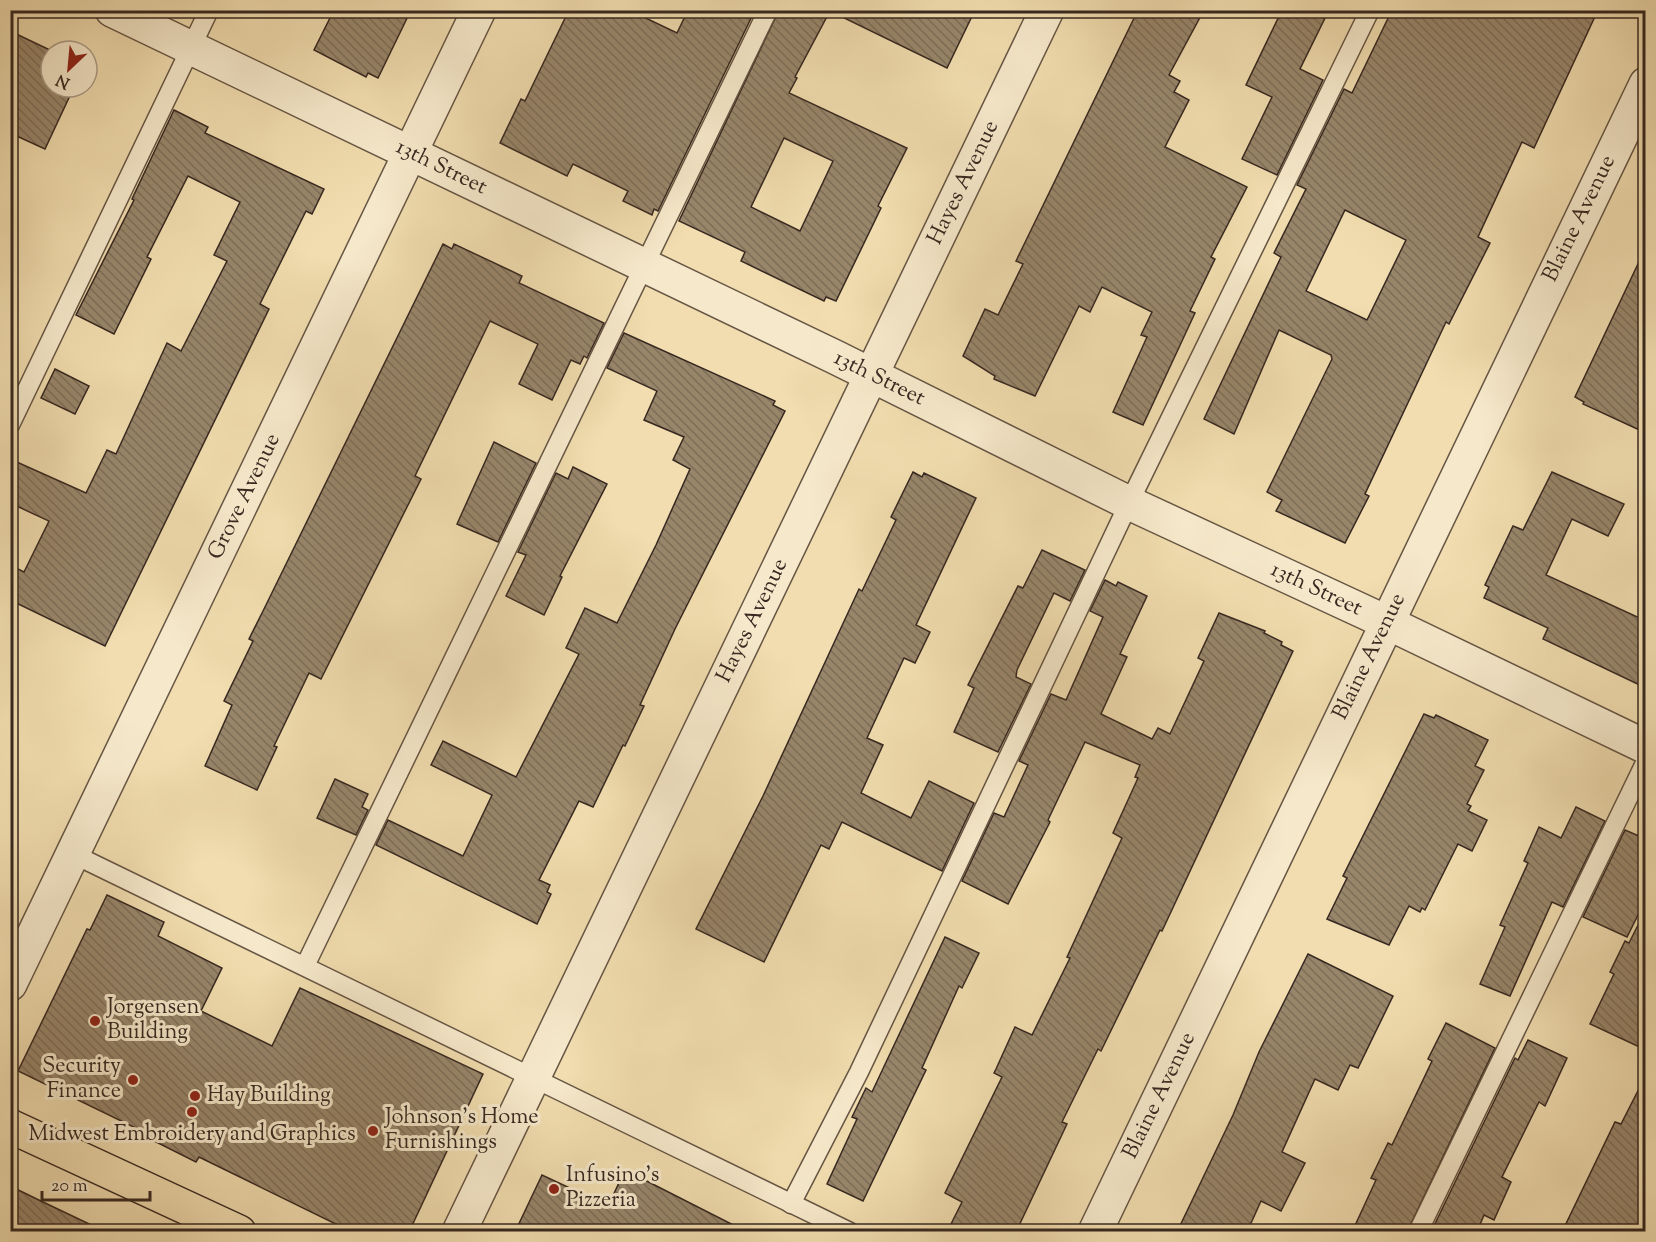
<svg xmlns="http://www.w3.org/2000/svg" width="1656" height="1242" font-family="'Sorts Mill Goudy',serif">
<defs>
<pattern id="building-back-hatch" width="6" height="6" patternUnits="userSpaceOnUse" patternTransform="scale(1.5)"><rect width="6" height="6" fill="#98866b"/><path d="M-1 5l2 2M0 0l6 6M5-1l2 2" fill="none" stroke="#7d6e58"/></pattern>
</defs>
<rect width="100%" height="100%" fill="#f1ddaf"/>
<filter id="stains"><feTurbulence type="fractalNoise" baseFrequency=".00333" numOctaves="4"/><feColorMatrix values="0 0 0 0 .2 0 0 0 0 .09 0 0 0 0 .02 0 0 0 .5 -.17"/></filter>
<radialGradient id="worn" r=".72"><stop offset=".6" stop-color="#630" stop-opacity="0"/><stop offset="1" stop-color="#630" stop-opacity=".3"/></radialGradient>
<g fill="url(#building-back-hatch)" stroke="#372821" stroke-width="1.5" fill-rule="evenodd">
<polygon points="334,10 411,10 378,78 368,73 366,77 314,50"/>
<polygon points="569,10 629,10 677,33 688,10 755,10 658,211 654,209 652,215 623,201 628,191 573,164 567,176 500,143 521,99 525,101"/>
<path d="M779,10H975L947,68L830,11L795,77L797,78L789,93L907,148L878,206L881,208L836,301L826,297L824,301L741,261L745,252L679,221ZM784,138L833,161L800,231L751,207Z"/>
<polygon points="1138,10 1204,10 1169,75 1180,81 1174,92 1189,100 1165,147 1247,187 1211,257 1215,259 1190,311 1195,313 1143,425 1113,412 1147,337 1141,335 1152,312 1102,287 1090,312 1079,306 1035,396 994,379 995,376 963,356 985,309 998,315 1023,264 1016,261"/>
<polygon points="1282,10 1329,10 1300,69 1323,80 1277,175 1242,159 1272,97 1246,85"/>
<path d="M1392,10H1598L1534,148L1522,142L1478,237L1490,243L1449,324L1446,322L1365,494L1369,496L1345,543L1276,511L1282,500L1267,492L1332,359L1331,355L1279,330L1234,434L1204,419L1281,257L1274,253L1306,189L1297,185L1344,89L1352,93ZM1345,210L1406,240L1367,320L1306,291Z"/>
<polygon points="10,31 52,51 51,87 74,87 45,149 10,133"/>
<polygon points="174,110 208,127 205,133 324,189 312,214 306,211 260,304 269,309 105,646 10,600 10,565 24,572 49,521 10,503 10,459 86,493 107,450 116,454 167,343 181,351 227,261 214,255 240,202 188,176 147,257 151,259 114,334 76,315 134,200 132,199"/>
<polygon points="443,244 452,249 454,244 522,276 519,283 604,323 587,358 584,356 580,364 571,360 552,400 519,384 538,344 490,321 415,476 421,479 321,679 309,673 274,746 277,747 257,790 205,766 232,705 224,701 253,641 249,639 264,609"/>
<polygon points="1646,247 1646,433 1583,404 1584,402 1575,397"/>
<polygon points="624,333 775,401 773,405 785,411 675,629 640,705 644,706 625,746 623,745 593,807 579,801 539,880 550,885 547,892 551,894 537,924 376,845 388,820 463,856 492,795 431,765 443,741 516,777 579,654 566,648 585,608 617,623 656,545 690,469 673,460 684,437 644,420 657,391 607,368"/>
<polygon points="55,369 89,386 75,414 41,398"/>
<polygon points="494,442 536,463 498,542 457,524"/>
<polygon points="573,467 607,484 560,576 562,577 544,615 506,596 526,555 518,552 556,473 568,479"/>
<polygon points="913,472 922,477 924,473 976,498 916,625 930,632 915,663 904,658 867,738 883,745 861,793 911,818 929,781 974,803 942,871 842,822 829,849 821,845 764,962 696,929 763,796 859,589 862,591 896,520 891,517"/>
<polygon points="1552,472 1624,504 1608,536 1572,519 1546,575 1646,621 1646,688 1543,639 1548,628 1484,598 1489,587 1485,585 1513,526 1523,530"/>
<polygon points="1042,550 1085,570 1070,601 1054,593 1017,670 1016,677 1031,684 998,752 954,732 974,688 968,685 1018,586 1023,588"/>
<polygon points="1105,580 1116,586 1118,582 1147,596 1120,654 1127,657 1101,714 1152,739 1158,728 1170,734 1204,661 1198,658 1219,613 1265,631 1264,633 1282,642 1281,645 1293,651 1162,931 1160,930 1101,1051 1098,1049 1062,1122 1067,1124 1016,1232 947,1232 962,1202 945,1193 1002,1077 994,1073 996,1069 1015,1027 1032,1035 1070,958 1067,957 1122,838 1113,833 1138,778 1135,777 1140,765 1085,742 1048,820 1050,822 1008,904 962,881 994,813 1004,817 1028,765 1019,761 1051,694 1066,700 1103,617 1090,611"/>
<polygon points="1424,714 1434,718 1436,715 1488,740 1475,766 1484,770 1467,804 1471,806 1468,811 1487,820 1472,851 1458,844 1425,910 1422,908 1420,912 1409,906 1389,945 1327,919 1347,878 1343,876"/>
<polygon points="335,779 368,794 362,807 368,810 356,835 317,818"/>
<polygon points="1576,807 1605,821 1563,907 1552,902 1510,996 1480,984 1505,927 1500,925 1528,863 1524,861 1539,827 1561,838"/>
<polygon points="1625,830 1646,839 1646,899 1627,937 1583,917"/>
<polygon points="107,895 164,922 158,936 222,968 201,1011 272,1046 300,988 483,1074 409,1232 352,1232 199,1157 196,1162 140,1134 142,1131 18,1071 87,929 90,930"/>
<polygon points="1646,909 1646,1050 1590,1024 1614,974 1610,972 1625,941 1629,943"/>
<polygon points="945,937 979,953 962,988 959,986 922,1068 926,1070 863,1201 827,1184 857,1119 852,1117 866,1088 872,1092"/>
<polygon points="1308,954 1393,996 1358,1068 1350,1065 1338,1090 1315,1079 1282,1152 1305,1163 1281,1211 1261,1201 1247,1232 1177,1232 1233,1115 1259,1052"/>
<polygon points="1446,1023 1495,1048 1407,1232 1352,1232 1376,1180 1371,1178 1388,1143 1392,1145 1432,1061 1428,1059"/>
<polygon points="1528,1040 1567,1058 1545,1106 1539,1102 1502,1177 1511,1182 1494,1220 1484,1215 1477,1232 1431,1232 1515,1058 1518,1060"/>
<polygon points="1646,1075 1646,1232 1562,1232 1615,1122 1621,1124"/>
<polygon points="625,1170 747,1232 515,1232 542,1175 608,1206"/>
<polygon points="10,1186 43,1202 106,1232 10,1232"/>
</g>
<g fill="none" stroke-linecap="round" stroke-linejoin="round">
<g stroke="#654" stroke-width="21">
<g id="lane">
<polyline points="10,425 209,10"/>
<polyline points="73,854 850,1232"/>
<polyline points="305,966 768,10"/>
<polyline points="791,1204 859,1072 1129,503 1370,10"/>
<polyline points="1418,1232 1646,761"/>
</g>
</g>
<g stroke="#654" stroke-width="36">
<g id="street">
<polyline points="112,10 835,357 1129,503 1386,622 1646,747"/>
<polyline points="10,984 479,10"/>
<polyline points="459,1232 1047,10"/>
<polyline points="1095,1232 1646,84"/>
</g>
</g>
<g stroke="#372821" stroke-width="36">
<polyline id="primary" points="10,1126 239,1232"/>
</g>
<use href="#lane" stroke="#f6e9cb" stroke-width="18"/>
<use href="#street" stroke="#f6e9cb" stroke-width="33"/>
<use href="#primary" stroke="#f1ddaf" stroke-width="33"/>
</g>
<g fill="#8f2418" stroke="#f6e9cb" stroke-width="2">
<circle cx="95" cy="1021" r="6"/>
<circle cx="133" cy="1080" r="6"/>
<circle cx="195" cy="1096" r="6"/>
<circle cx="192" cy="1112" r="6"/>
<circle cx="373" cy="1131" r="6"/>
<circle cx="554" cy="1189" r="6"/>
</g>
<g text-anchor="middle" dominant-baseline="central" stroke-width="6" stroke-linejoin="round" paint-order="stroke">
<g font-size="22" fill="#372821" stroke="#f6e9cb">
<text transform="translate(441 168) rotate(26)">13th Street</text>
<text transform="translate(964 183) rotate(-64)">Hayes Avenue</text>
<text transform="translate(1580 219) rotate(-64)">Blaine Avenue</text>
<text transform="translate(879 379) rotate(26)">13th Street</text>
<text transform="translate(245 497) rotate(-64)">Grove Avenue</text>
<text transform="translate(1316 590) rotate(25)">13th Street</text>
<text transform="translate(753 621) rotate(-64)">Hayes Avenue</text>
<text transform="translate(1370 657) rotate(-64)">Blaine Avenue</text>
<text transform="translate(1160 1096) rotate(-64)">Blaine Avenue</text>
</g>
<g font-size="22" fill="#372821" stroke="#f6e9cb" text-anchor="start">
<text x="107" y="1008">Jorgensen<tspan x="107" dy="25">Building</tspan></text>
<text x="121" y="1067" text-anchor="end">Security<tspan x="121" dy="25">Finance</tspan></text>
<text x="207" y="1096">Hay Building</text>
<text x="385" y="1118">Johnson's Home<tspan x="385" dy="25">Furnishings</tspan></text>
<text x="192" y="1135" text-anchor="middle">Midwest Embroidery and Graphics</text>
<text x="566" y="1176">Infusino's<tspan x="566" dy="25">Pizzeria</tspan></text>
</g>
</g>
<rect width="1656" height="1242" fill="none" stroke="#f1ddaf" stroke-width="36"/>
<rect x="12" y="12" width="1632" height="1218" fill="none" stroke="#372821" stroke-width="3"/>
<rect x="18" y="18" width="1620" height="1206" fill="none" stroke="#372821" stroke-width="1.5"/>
<g transform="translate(69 69) rotate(206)"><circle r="28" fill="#f6e9cb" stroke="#aa9c87" stroke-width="1.5"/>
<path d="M0-4.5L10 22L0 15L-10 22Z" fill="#8f2418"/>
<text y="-9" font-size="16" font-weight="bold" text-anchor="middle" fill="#372821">N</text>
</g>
<path d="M42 1191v9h108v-9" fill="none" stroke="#372821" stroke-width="3"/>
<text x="51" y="1191" font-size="18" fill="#372821" stroke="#f6e9cb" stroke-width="4.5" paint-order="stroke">20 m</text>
<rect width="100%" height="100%" filter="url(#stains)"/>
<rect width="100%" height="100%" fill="url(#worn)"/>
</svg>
